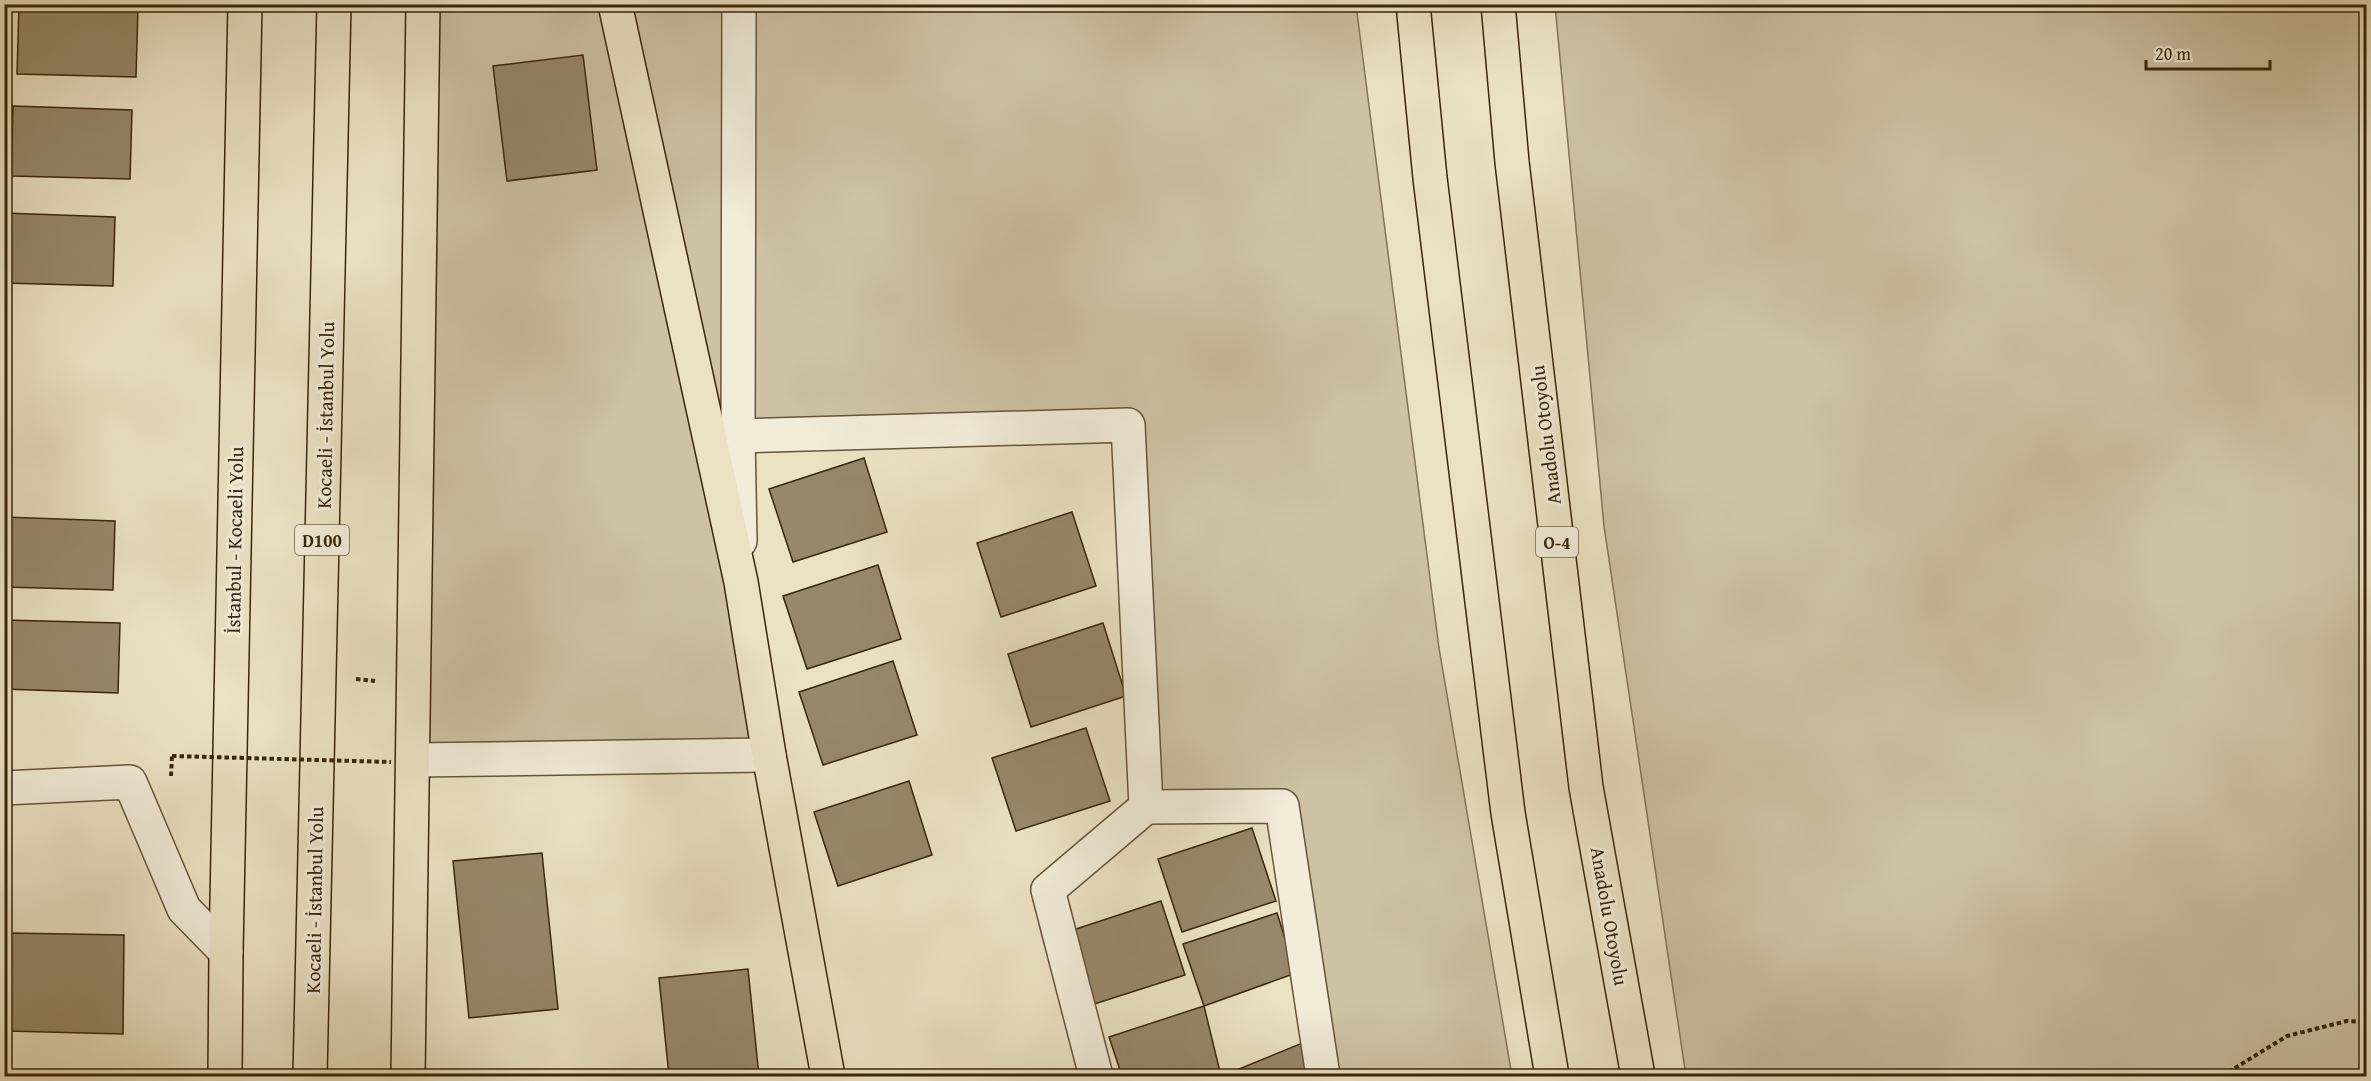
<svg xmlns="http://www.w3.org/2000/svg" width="2371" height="1081" font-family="'Gentium Book Plus',serif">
<rect width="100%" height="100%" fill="#ebe2c4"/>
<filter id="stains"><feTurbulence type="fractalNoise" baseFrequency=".00333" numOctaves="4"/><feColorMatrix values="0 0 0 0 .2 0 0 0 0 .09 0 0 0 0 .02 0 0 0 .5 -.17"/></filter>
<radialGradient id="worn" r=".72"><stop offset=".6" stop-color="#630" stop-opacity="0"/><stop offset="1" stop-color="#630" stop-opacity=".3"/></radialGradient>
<g fill="#cdc2a5" stroke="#837458" stroke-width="1.5">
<polygon points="423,5 1356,5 1439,648 1512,1076 1323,1076 1282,806 1146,807 1128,426 738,436 769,755 413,760"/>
<polygon points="1555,5 2366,5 2366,1076 1686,1076 1604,526"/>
</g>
<g fill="#96886b" stroke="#39260b" stroke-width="1.5">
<polygon points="19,4 138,8 136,77 17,74"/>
<polygon points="534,4 569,4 536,11"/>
<polygon points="583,55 597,170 507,181 493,66"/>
<polygon points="13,106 132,110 130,179 11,176"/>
<polygon points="4,213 115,217 113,286 4,283"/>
<polygon points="864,458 887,532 793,562 769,489"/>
<polygon points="1072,512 1096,586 1001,617 977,543"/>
<polygon points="4,517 115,521 113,590 4,587"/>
<polygon points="878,565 901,639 807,669 783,596"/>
<polygon points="4,620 120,623 118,693 4,689"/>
<polygon points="1103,623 1126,696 1031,727 1008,654"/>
<polygon points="893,661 917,735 823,765 799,692"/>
<polygon points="1086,728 1110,801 1016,831 992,758"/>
<polygon points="909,781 932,855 838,886 814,812"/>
<polygon points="1252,828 1276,901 1182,932 1158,859"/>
<polygon points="542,853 558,1009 469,1018 453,861"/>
<polygon points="1161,901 1185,975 1091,1005 1067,932"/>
<polygon points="1277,913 1296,973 1204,1006 1183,944"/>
<polygon points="10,933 124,935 123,1034 8,1031"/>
<polygon points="748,969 759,1076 669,1076 659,978"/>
<polygon points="1204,1006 1221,1076 1122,1076 1109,1037"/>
<polygon points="1317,1037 1323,1076 1222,1076"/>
</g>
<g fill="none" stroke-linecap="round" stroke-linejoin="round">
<g stroke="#665539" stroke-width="36">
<g id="minor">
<polyline points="739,4 738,436 740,541"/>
<polyline points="738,436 1128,425 1146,807 1048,890 1096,1076"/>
<polyline points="413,760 769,755"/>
<polyline points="4,788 130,782 184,909 226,952"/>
<polyline points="1146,807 1282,806 1323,1076"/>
</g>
</g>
<g stroke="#39260b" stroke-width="36">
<g id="major">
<polyline points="615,4 741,582 769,755 828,1076"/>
<polyline points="408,1076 423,4"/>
</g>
</g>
<g stroke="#39260b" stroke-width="36">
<g id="highway">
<polyline points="1413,4 1430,178 1508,813 1552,1076"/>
<polyline points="1498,4 1512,162 1586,787 1638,1076"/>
<polyline points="225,1076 226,952 245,4"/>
<polyline points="310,1076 334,4"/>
</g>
</g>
<g stroke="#39260b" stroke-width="4" stroke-dasharray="4.5 3" stroke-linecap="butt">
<polyline points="356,679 375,681"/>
<polyline points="171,776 172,756"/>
<polyline points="2222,1076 2287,1036 2347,1021 2366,1022"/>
</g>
<use href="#minor" stroke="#f2ecd9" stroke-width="33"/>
<use href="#major" stroke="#ebe2c4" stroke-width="33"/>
<use href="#highway" stroke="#ebe2c4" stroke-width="33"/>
<polyline stroke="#39260b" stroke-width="4" stroke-dasharray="4.5 3" stroke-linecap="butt" points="172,756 391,762"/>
</g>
<g text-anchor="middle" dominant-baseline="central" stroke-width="6" stroke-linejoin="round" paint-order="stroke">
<g fill="#f2ecd9" stroke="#706149" stroke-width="1.5">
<rect x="295" y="525" width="54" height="30" rx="4.5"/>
<rect x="1536" y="527" width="42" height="30" rx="4.5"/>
</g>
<g font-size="18" font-weight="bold" fill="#39260b">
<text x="322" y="540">D100</text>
<text x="1557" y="542">O-4</text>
</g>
<g font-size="20" fill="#39260b" stroke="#f2ecd9">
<text transform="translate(325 415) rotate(-89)">Kocaeli - İstanbul Yolu</text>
<text transform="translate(1545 435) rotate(-97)">Anadolu Otoyolu</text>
<text transform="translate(234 540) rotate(-89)">İstanbul - Kocaeli Yolu</text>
<text transform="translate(314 900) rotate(-89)">Kocaeli - İstanbul Yolu</text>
<text transform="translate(1610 916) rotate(80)">Anadolu Otoyolu</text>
</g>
</g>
<rect width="2371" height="1081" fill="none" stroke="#ebe2c4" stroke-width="24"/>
<rect x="6" y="6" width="2359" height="1069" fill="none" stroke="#39260b" stroke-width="3"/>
<rect x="12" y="12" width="2347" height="1057" fill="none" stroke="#39260b" stroke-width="1.5"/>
<path d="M2146 60v9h124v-9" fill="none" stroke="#39260b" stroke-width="3"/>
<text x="2155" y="60" font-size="18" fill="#39260b" stroke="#f2ecd9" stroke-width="4.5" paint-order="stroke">20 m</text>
<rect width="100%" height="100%" filter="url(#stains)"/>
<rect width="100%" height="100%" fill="url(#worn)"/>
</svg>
